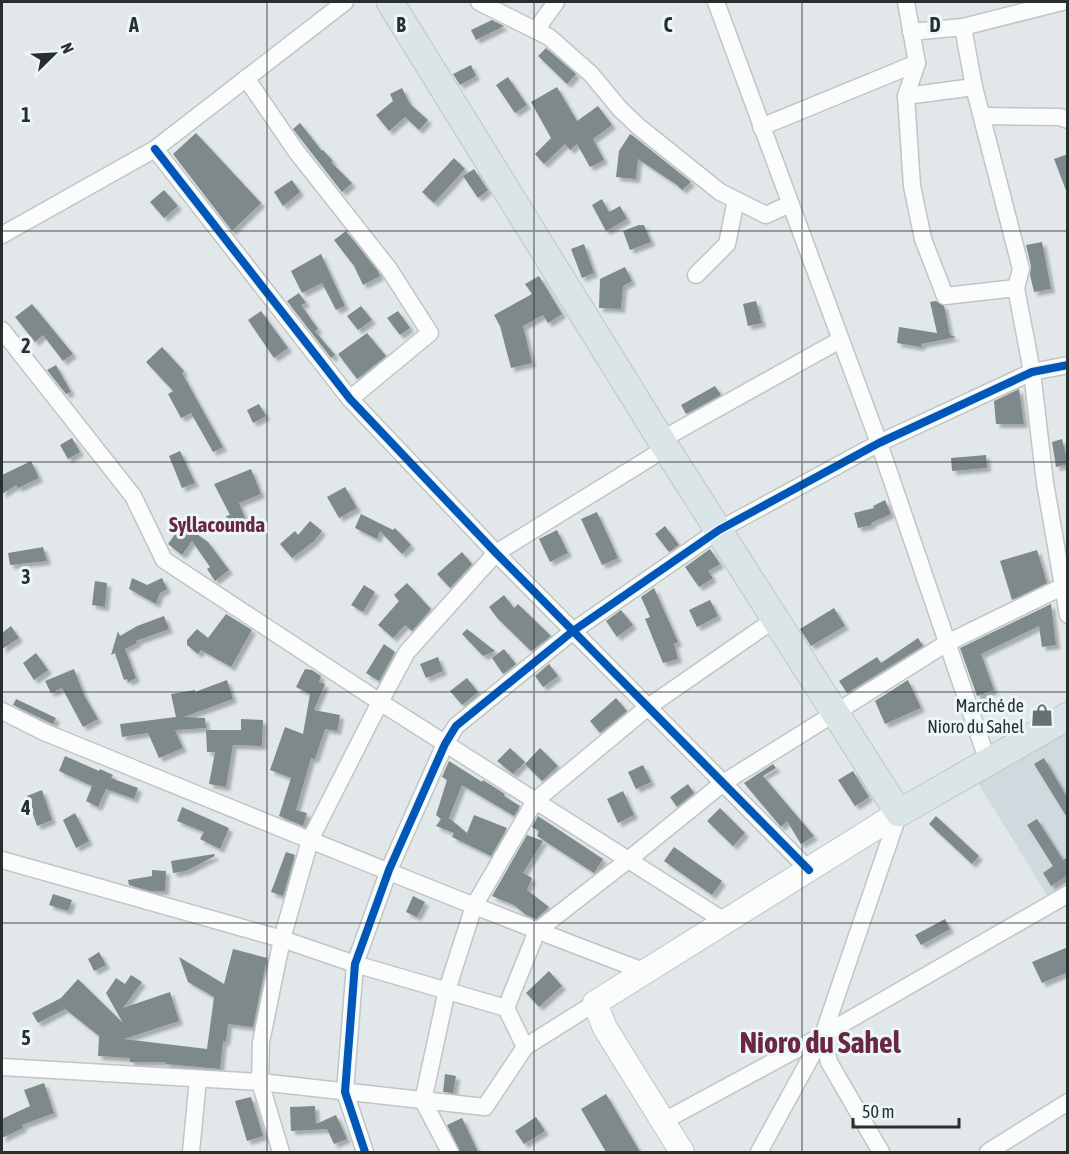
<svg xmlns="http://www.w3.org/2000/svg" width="1069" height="1154" font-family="'Asap Condensed',sans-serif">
<defs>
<filter id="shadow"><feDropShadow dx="4" dy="4" stdDeviation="1.5" flood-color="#0004"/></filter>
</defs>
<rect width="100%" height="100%" fill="#e2e8e9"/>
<polygon fill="#cedadd" points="1067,726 1067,883 1047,895 976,780"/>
<g fill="#7e898c" filter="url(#shadow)">
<polygon points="492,20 504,26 476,40 471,30"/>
<polygon points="546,48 576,74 567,84 538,56"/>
<polygon points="471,65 476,76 460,85 453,74"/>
<polygon points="508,77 527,105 515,113 496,85"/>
<polygon points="557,87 577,121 598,106 612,125 593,139 604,160 590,167 577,144 570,150 565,144 544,164 535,154 551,138 531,102"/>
<polygon points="402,88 410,104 428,120 419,130 405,117 389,131 376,115 393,101 390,94"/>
<polygon points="300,123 322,151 323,150 333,161 331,162 352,183 342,192 293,129"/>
<polygon points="196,133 261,203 232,231 173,154"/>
<polygon points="630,134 632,135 691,182 682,190 677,185 638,159 636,179 616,177 619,151"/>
<polygon points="1068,154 1068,193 1067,193 1054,159"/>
<polygon points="454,158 465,169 434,203 422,192"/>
<polygon points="474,169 488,190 478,198 463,176"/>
<polygon points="292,180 300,192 283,206 274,192"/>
<polygon points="164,190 178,206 164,218 150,202"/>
<polygon points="602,199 609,212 620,206 627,219 606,231 592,205"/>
<polygon points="639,225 644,225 651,242 630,250 623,231"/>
<polygon points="346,231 378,271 380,276 363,285 354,266 334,240"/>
<polygon points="1042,242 1051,289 1034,292 1030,275 1031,266 1026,245"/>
<polygon points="584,244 594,273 582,278 571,249"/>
<polygon points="321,254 345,306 336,310 322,283 302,293 291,271"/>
<polygon points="625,267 632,281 623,286 621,309 599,308 600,279"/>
<polygon points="539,276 562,314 548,323 543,315 523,326 532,363 511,368 500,326 494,315 532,294 525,284"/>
<polygon points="299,293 306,303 301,305 318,329 315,331 335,355 331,358 287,301"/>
<polygon points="756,301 762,323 748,326 743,304"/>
<polygon points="936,301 944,306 950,335 956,337 921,344 921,347 897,343 899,327 937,333 930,302"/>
<polygon points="32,304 73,354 63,361 43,335 35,342 15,317"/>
<polygon points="361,306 372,320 358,330 347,316"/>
<polygon points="261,311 288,348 274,358 248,320"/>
<polygon points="398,311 410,328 400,335 387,318"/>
<polygon points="367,333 386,356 357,379 338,354"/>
<polygon points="162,347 184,371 182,373 223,447 213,452 191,413 181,418 168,394 173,391 146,362"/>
<polygon points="56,365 71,392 66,394 47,370"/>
<polygon points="715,386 721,395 686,414 681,405"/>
<polygon points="1019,389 1024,424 996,424 994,401"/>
<polygon points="259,404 266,416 253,423 247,410"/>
<polygon points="72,438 80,452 68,459 60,445"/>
<polygon points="1062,439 1068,464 1056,467 1052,442"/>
<polygon points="180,451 195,483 182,488 169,456"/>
<polygon points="986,455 987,468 952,471 951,458"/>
<polygon points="31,461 39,478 18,488 16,485 2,494 2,475"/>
<polygon points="251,469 261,494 239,503 246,521 230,526 226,516 230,515 214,484"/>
<polygon points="345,487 357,508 339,518 327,497"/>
<polygon points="885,500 891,514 871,523 872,525 858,528 854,513 874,508 873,506"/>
<polygon points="597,512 618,558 602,565 581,519"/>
<polygon points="361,514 393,530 395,528 411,545 402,554 380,531 377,539 355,528"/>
<polygon points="310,521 322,531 314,541 292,558 280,544 295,531 298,535"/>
<polygon points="180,522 208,542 229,570 215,581 207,569 210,567 192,541 182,555 168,544 181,526"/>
<polygon points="665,526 679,545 669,552 655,534"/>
<polygon points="557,530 568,553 550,562 539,539"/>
<polygon points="43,547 47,561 10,565 8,553"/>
<polygon points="710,549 720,564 708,571 713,578 699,587 685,567"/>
<polygon points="1037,550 1047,583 1012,600 1000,561"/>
<polygon points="462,552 472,564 450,588 437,574"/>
<polygon points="132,578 147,585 162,578 167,589 160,593 156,604 129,589"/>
<polygon points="95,581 107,583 105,607 92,605"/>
<polygon points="407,583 431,609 412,631 405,625 393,638 378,625 399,601 394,595"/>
<polygon points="364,585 375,592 363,612 351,605"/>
<polygon points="654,588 678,642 674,644 678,659 663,663 645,619 650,617 641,597"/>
<polygon points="504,595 514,608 518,604 551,636 531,651 498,619 489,607"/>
<polygon points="710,600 718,616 697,627 689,610"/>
<polygon points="1051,604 1056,645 1042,647 1039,626 981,654 994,690 977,696 960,648"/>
<polygon points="834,608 845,626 811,646 800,629"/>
<polygon points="621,610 633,625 617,637 606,621"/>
<polygon points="226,614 252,630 231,667 201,650 198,654 187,645 187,640 197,629 208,638"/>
<polygon points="164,616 169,629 136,641 137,643 125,649 136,678 128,682 127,679 124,680 115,653 111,655 118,631 120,636 137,626"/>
<polygon points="11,626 19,638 2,649 2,633"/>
<polygon points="467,629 495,651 483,656 462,634"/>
<polygon points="918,638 923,646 847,693 839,681 877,657 881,663"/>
<polygon points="384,644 395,652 379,681 366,673"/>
<polygon points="504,649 516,664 503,674 492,658"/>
<polygon points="36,653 48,670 34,680 23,663"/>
<polygon points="438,657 443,671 426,678 420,664"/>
<polygon points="549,664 558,676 543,687 535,676"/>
<polygon points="74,669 84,695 98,719 83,727 62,688 51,693 45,681"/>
<polygon points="305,669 312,670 321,676 319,682 325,684 314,710 340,715 337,731 325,729 315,759 311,758 296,810 307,813 303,826 279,816 291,778 270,770 285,727 303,734 310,694 296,687"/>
<polygon points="467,678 478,692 462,705 450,691"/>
<polygon points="227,680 233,699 184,717 205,718 206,728 175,730 183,748 159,758 148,733 122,737 120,724 176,717 171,694 195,690 195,692"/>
<polygon points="908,680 921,708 885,724 875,701"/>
<polygon points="616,698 627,711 600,733 590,721"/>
<polygon points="16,699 56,718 53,724 13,705"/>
<polygon points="241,719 263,720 262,746 233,745 226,787 209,784 215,752 207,752 206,730 241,730"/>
<polygon points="510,748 525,762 513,774 497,761"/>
<polygon points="540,748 558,766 542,781 525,764"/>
<polygon points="65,756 99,771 100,769 113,775 111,778 138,788 134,799 106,789 98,807 86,801 92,786 59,771"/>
<polygon points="1044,758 1068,799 1068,819 1034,764"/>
<polygon points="449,761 482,782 483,780 505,794 504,796 520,806 514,816 462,785 449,818 467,833 474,815 507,828 491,856 452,837 454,833 436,826 441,819 436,815 447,780 442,777"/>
<polygon points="773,764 776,768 763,776 814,836 801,844 787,821 781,827 744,783"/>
<polygon points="643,765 651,782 636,789 628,772"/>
<polygon points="853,771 869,797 855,806 838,780"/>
<polygon points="688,784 694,793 677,807 670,797"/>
<polygon points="42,790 52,820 37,826 27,796"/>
<polygon points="623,791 634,815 618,823 607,799"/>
<polygon points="182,807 229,828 220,849 200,839 204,832 177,821"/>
<polygon points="720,808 745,833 733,846 707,821"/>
<polygon points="75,813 89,841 76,848 63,820"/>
<polygon points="538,816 603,859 594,873 537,836 539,831 532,827"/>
<polygon points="936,816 979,856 972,864 929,824"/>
<polygon points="1037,819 1063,860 1068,857 1068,875 1051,886 1043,873 1053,866 1027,825"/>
<polygon points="527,835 543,841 523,873 532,878 527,890 549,907 536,919 526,915 514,905 492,896"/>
<polygon points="674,847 722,881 712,895 664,861"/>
<polygon points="286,852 295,855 283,896 271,892"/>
<polygon points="214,854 215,856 186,871 173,873 171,861"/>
<polygon points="152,870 166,871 165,891 150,891 129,885 128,880 152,876"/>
<polygon points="53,894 72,900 68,911 49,905"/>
<polygon points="413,896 425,902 417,917 406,912"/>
<polygon points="945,919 950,929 921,945 915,935"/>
<polygon points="1068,947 1068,972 1042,983 1032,962"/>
<polygon points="233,949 267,958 253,1027 228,1024 226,1042 223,1041 220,1069 166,1064 166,1062 130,1062 130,1058 98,1056 99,1036 65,1009 38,1023 32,1013 61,998 78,979 123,1023 106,993 116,978 125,984 131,975 142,982 123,1008 170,992 179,1021 124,1039 207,1049 214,997 188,982 179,957 224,984"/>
<polygon points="99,952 106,965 94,971 88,959"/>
<polygon points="549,971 562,986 539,1007 526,993"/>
<polygon points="445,1074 456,1076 453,1093 443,1092"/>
<polygon points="44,1083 54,1113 22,1125 23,1128 2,1138 2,1119 30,1106 24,1090"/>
<polygon points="606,1094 640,1152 606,1152 581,1109"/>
<polygon points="251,1097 263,1136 247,1141 235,1101"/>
<polygon points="315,1106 316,1124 336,1115 347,1139 334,1144 327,1129 291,1131 290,1107"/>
<polygon points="536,1117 545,1131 524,1144 515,1131"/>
<polygon points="462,1118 478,1152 460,1152 447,1125"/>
</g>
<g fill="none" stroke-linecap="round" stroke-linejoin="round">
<g stroke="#c0c5c6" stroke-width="19">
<g id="street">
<polyline points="479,2 549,37 591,74 620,109 639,127 720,192 766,215 790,204"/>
<polyline points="716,2 879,443 988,762"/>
<polyline points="906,2 917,63 906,96 912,186 923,239 945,296 1016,288"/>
<polyline points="963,27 974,87 1021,269 1016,288 1032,372 1045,483 1068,615"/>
<polyline points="536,30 556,2"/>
<polyline points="911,32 963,27 1062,2"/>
<polyline points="246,78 296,151 389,269 430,333 350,399"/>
<polyline points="906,96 974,87"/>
<polyline points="982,116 1060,117 1068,120"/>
<polyline points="761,127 917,63"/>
<polyline points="155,149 350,399 496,553 809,870"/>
<polyline points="2,235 155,149 345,2"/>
<polyline points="696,275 727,244 736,200"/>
<polyline points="2,330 133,496 164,560 380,702 726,922"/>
<polyline points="661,440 840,340"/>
<path d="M2,711L44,732C244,813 444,896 646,972"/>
<polyline points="2,860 282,939 355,964 506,1008 525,1047"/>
<polyline points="506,1008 537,931 628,860 723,783 947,643 1068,584"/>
<polyline points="823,1035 829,1062 881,1152"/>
<polyline points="2,1067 260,1082 485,1107 525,1047 595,1003"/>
<polyline points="662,1122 823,1035 1068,894"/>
<polyline points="191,1152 198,1079"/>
<polyline points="281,1152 260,1082 261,1042 282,939 310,840 380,702 407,652 496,553 666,448"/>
<polyline points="365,1152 345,1092 355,964 389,870 445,744 456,726 573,631 719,530 879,443 1032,372 1068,365"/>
<polyline points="450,1152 423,1101 447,990 474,906 535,801 648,707 775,619"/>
<polyline points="759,1152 823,1035 899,813"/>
<polyline points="988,1152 1068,1102"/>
</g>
</g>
<g stroke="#c0c5c6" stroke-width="26">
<polyline id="secondary" points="682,1152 605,1028 595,1003 899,813"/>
</g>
<g stroke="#c2c5c5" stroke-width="29">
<polyline id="primary" points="390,2 666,448 899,813 1068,716"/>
</g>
<use href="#street" stroke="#fbfcfc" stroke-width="16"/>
<use href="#secondary" stroke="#fbfcfc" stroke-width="24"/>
<use href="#primary" stroke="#d9e5e6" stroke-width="27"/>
<g stroke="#ecf7fa" stroke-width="11">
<g id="cycleway">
<polyline points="155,149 350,399 496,553 809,870"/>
<polyline points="365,1152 345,1092 355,964 389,870 445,744 456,726 573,631 719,530 879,443 1032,372 1068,365"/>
</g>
</g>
<use href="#cycleway" stroke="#0057b8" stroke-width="8"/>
</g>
<path fill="none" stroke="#2a2e2f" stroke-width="1.5" stroke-opacity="0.55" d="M267,2V1152M534,2V1152M802,2V1152M2,231H1068M2,462H1068M2,692H1068M2,923H1068"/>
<defs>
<g id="shop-bare" transform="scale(1.8)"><path d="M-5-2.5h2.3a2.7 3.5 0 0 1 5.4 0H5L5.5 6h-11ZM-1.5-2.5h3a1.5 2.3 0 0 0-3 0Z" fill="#6a6f70" stroke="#ecf7fa" stroke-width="2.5" paint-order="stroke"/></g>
</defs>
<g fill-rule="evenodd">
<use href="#shop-bare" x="1042" y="715"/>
</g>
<g text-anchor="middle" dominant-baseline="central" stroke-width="6" stroke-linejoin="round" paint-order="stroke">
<g font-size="18" fill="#2a2e2f" stroke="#ecf7fa" text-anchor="end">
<text x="1024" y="705">Marché de<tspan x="1024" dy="21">Nioro du Sahel</tspan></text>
</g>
<g font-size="21" font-weight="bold" fill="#6b273f" stroke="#ecf7fa">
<text x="217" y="524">Syllacounda</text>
</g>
<g font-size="30" font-weight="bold" fill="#6b273f" stroke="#ecf7fa">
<text x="820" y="1042">Nioro du Sahel</text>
</g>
</g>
<g font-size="20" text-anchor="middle" font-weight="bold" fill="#2a2e2f" stroke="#ecf7fa" stroke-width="6" stroke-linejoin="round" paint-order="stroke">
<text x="134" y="32">A</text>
<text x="401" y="32">B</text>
<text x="668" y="32">C</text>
<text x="935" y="32">D</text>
<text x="26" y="122">1</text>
<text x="26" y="353">2</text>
<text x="26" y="584">3</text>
<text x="26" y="815">4</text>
<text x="26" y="1045">5</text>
</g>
<rect width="1069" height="1154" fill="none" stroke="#2a2e2f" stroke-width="6"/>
<g transform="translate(54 54) rotate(66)" stroke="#ecf7fa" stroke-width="4.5" paint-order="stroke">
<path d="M0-4.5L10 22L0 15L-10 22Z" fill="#2a2e2f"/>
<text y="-9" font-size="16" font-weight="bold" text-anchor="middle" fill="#2a2e2f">N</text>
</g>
<path d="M853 1118v9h106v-9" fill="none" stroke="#2a2e2f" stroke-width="3"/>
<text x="862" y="1118" font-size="18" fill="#2a2e2f" stroke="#ecf7fa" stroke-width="4.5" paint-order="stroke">50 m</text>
</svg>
